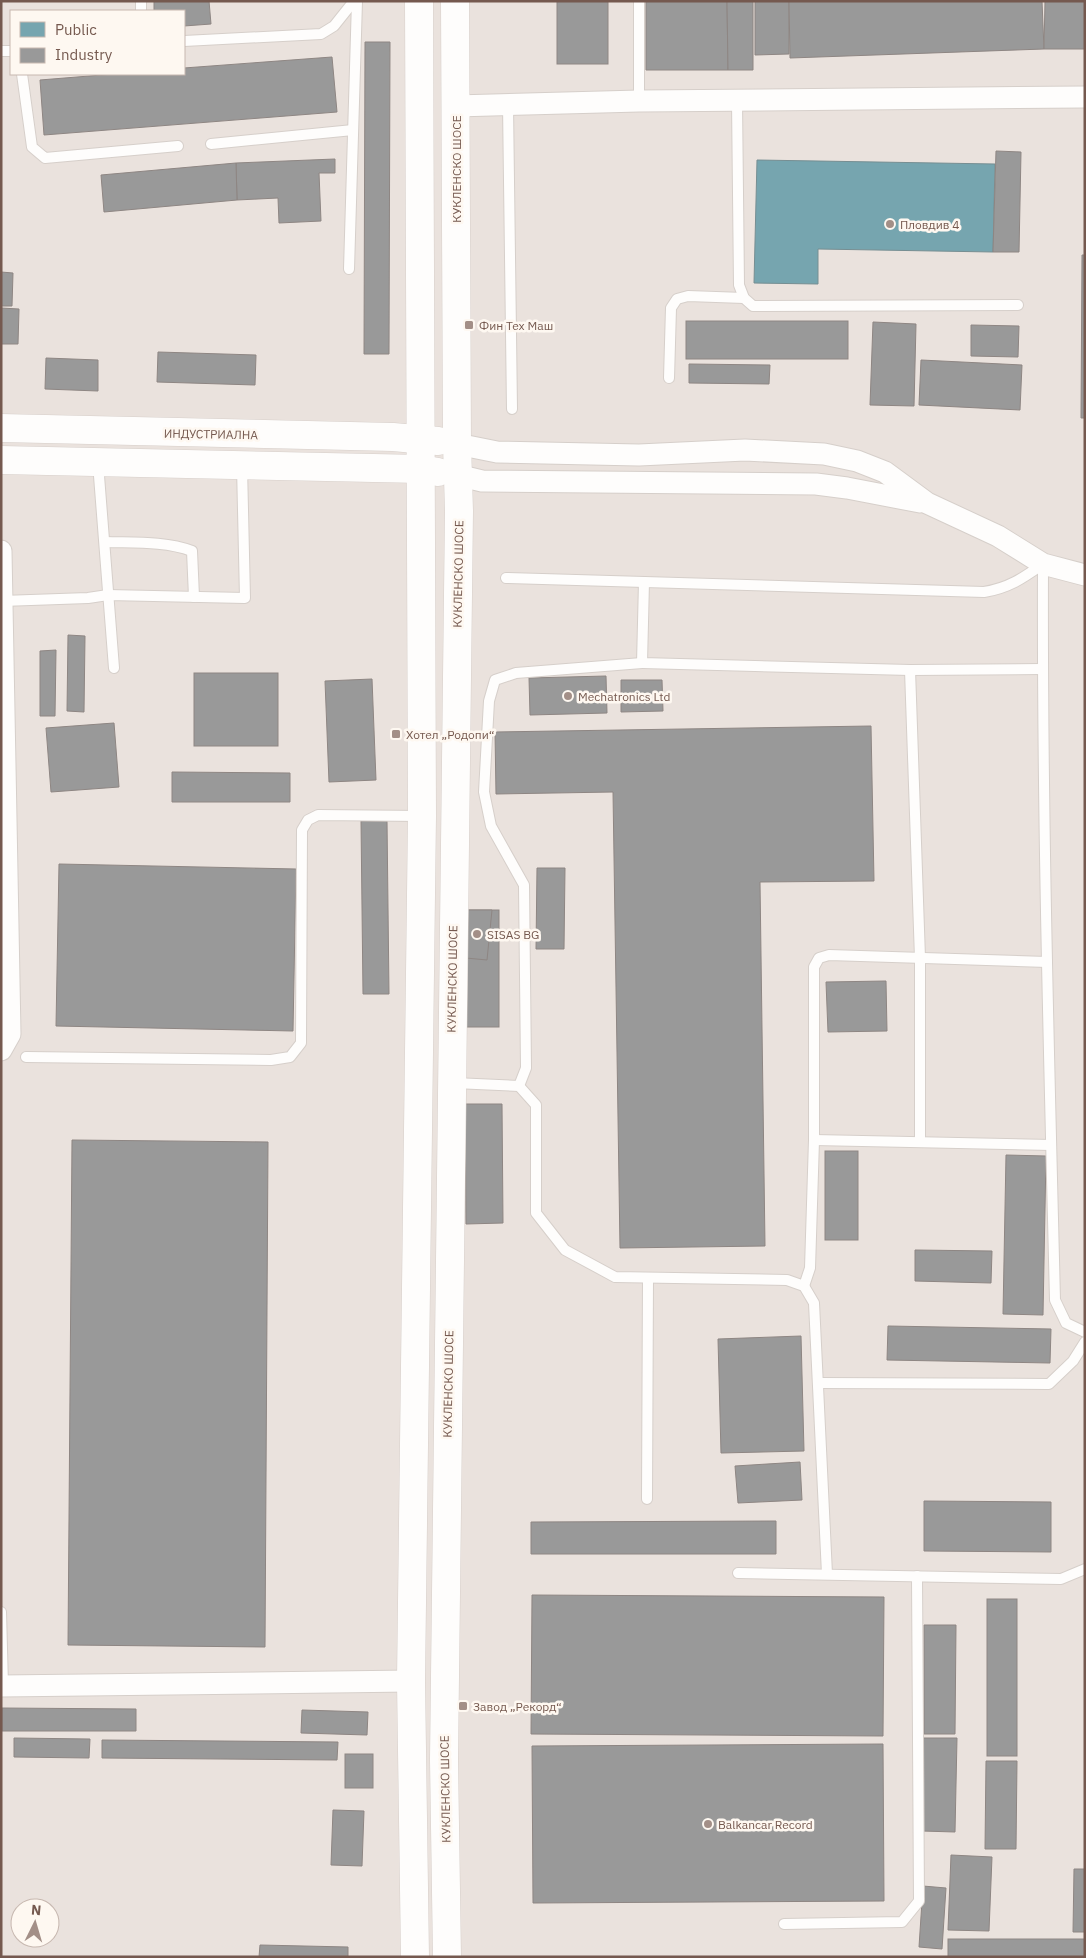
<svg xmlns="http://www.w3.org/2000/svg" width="1086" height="1958" font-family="'IBM Plex Sans',sans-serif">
<rect width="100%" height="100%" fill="#f8f3ee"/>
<path fill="#eae2dd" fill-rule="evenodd" d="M1,1H1085V1957H1ZM11,11H184V74H11ZM20,1908H50V1938H20Z"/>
<polygon fill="#76a5af" stroke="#768e92" points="757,160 995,164 993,252 818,249 818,284 754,283"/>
<g fill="#999" stroke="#8e8683">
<polygon points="154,1 209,1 211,24 184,26 184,11 154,11"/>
<rect x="557" y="1" width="51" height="63"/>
<polygon points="646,1 727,1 728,70 646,70"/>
<polygon points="727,1 753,1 753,70 728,70"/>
<polygon points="755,1 789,1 789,54 755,55"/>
<polygon points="789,1 1042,1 1044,49 790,58"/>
<polygon points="1045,1 1085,1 1085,49 1044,49"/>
<polygon points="365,42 390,42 389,354 364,354"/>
<polygon points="332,57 337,112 44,135 40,80 114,74 184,74 184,68"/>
<polygon points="996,151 1021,152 1019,252 993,252"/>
<polygon points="335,159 335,173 319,173 321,221 279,223 278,198 237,200 236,163"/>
<polygon points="236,163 237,200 104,212 101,175"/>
<polygon points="1082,255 1085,255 1085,418 1081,418"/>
<polygon points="1,272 13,273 12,306 1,306"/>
<polygon points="1,308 19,309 18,344 1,344"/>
<rect x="686" y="321" width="162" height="38"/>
<polygon points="873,322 916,324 914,406 870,405"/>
<polygon points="971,325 1019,326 1018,357 971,356"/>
<polygon points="158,352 256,355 255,385 157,382"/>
<polygon points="46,358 98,360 98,391 45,389"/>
<polygon points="921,360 1022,365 1020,410 919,405"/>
<polygon points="689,364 770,365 769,384 689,383"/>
<polygon points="68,635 85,636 84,712 67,711"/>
<polygon points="56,650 55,716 40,716 40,651"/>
<rect x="194" y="673" width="84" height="73"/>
<polygon points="606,676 607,713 530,715 529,678"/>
<polygon points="372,679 376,780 329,782 325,681"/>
<polygon points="621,680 662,680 663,711 621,712"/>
<polygon points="114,723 119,787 51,792 46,728"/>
<polygon points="871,726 874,881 760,882 765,1246 620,1248 613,792 496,794 495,732"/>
<polygon points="172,772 290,773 290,802 172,802"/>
<polygon points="361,821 387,821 389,994 363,994"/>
<polygon points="59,864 296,869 293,1031 56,1026"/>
<polygon points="537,868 565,868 564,949 536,949"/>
<rect x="464" y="910" width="35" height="117"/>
<polygon points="464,910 492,910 487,960 466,958"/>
<polygon points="886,981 887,1031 828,1032 826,982"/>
<polygon points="465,1104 502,1104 503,1223 466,1224"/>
<polygon points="72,1140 268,1142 265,1647 68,1645"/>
<rect x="825" y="1151" width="33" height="89"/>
<polygon points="1006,1155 1046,1156 1043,1315 1003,1314"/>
<polygon points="915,1250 992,1251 991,1283 915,1281"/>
<polygon points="888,1326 1051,1329 1050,1363 887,1360"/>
<polygon points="801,1336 804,1451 721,1453 718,1339"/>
<polygon points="800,1462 802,1500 738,1503 735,1466"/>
<polygon points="924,1501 1051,1502 1051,1552 924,1551"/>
<polygon points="776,1521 776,1554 531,1554 531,1522"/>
<polygon points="532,1595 884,1597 883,1736 531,1734"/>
<rect x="987" y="1599" width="30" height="157"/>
<polygon points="924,1625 956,1625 955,1734 924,1734"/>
<polygon points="2,1708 136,1709 136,1731 2,1731"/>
<polygon points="302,1710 368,1712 367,1735 301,1733"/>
<polygon points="14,1738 90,1739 89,1758 14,1757"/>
<polygon points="923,1738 957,1738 955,1832 922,1831"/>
<polygon points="102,1740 338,1742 337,1760 102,1758"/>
<polygon points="883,1744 884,1901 533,1903 532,1746"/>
<rect x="345" y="1754" width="28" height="34"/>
<polygon points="986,1761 1017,1761 1016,1849 985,1849"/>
<polygon points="333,1810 364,1811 362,1866 331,1865"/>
<polygon points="951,1855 992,1857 989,1931 948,1930"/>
<polygon points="1074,1869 1085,1869 1085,1932 1073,1932"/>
<polygon points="923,1886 946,1888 942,1949 919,1947"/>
<rect x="948" y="1939" width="137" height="18"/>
<polygon points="260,1945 348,1947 348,1957 259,1957"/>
</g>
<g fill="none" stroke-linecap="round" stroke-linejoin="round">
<g stroke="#d6cfca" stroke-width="12">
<g id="lane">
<polyline points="141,1 141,11"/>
<polyline points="184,41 321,34 334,26 354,1"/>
<polyline points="1,51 11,51"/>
<polyline points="22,74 32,147 45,158 178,146"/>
<polyline points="639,101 639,1"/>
<polyline points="737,101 739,285 744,298 753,306 1018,305"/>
<polyline points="508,105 512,409"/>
<polyline points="211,144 353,130"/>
<polyline points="349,269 357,1"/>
<polyline points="669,378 671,308 677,299 688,296 744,298"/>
<polyline points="98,463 114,668"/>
<path d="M105,542C133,543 165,541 192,551L194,597"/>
<path d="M1043,564C1042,809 1049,1054 1055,1300L1066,1323L1085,1332"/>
<path d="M506,578L984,592C1009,588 1023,578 1043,564"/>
<polyline points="644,582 642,663 910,670 1043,669"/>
<polyline points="2,601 88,598 108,595 245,598 242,466"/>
<polyline points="910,670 920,958 920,1142"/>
<polyline points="26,1057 271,1060 290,1057 301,1043 302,830 308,820 318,815 421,816"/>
<polyline points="454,1083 519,1086 536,1105 536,1213 565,1250 615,1277 787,1280 804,1286 814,1303 827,1574"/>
<polyline points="519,1086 526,1068 524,885 491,826 484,792 489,701 495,680 516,673 642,663"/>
<polyline points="814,1140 1051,1145"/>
<polyline points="804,1286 810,1268 814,1140 814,967 819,958 829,955 1047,962"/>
<polyline points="818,1383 1049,1384 1073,1361 1085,1342"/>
<polyline points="647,1499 648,1278"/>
<polyline points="738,1573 1061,1579 1085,1569"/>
<polyline points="1,1612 3,1685"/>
<polyline points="784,1924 902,1922 919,1901 917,1576"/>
</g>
</g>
<g stroke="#d6cfca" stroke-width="23">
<g id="street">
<polyline points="456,106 639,101 1085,97"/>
<polyline points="457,444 497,452 639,455 745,450 824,454 857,461 885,472 927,503 998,536 1043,564 1085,575"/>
<polyline points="457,475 482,481 816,484 847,488 920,502"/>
<polyline points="1,551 10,1034 1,1050"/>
<polyline points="1,1686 411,1681"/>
</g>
</g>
<g stroke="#d7cfca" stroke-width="29">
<g id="secondary">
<polyline points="1,428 393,437 438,441"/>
<polyline points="1,460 421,469 438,472"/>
<polyline points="415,1957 411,1681 422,816 419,1"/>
<polyline points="447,1957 444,1760 459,511 457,444 455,1"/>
</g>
</g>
<use href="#lane" stroke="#fefdfc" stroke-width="10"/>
<use href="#street" stroke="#fefdfc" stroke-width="21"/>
<use href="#secondary" stroke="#fefdfc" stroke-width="28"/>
</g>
<g fill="#a38f87" stroke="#fef8f1" stroke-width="2">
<circle cx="890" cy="224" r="5"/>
<rect x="464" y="320" width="10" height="10" rx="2.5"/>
<circle cx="568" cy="696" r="5"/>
<rect x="391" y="729" width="10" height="10" rx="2.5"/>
<circle cx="477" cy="934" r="5"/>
<rect x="458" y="1701" width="10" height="10" rx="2.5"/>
<circle cx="708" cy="1824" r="5"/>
</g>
<g text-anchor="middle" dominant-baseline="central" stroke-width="5" stroke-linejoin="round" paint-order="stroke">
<g font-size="12" fill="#75594f" stroke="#fef8f1">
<text transform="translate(456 169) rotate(-90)">КУКЛЕНСКО ШОСЕ</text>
<text transform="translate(211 434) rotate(1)">ИНДУСТРИАЛНА</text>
<text transform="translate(458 574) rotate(-89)">КУКЛЕНСКО ШОСЕ</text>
<text transform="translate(452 979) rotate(-89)">КУКЛЕНСКО ШОСЕ</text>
<text transform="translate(448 1384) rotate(-89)">КУКЛЕНСКО ШОСЕ</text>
<text transform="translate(445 1789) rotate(-91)">КУКЛЕНСКО ШОСЕ</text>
</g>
<g font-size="12" fill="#75594f" stroke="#fef8f1" text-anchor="start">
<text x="900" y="224">Пловдив 4</text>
<text x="479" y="325">Фин Тех Маш</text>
<text x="578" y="696">Mechatronics Ltd</text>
<text x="406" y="734">Хотел „Родопи“</text>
<text x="487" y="934">SISAS BG</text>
<text x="473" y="1706">Завод „Рекорд“</text>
<text x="718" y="1824">Balkancar Record</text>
</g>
</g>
<rect width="1086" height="1958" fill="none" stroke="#75594f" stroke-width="5"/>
<rect x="10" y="10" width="175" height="65" fill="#fef8f1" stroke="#c7b8b0"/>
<rect x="20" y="22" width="25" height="15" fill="#76a5af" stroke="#c7b8b0"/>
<text x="55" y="35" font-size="15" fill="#75594f">Public</text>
<rect x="20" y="48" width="25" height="15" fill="#999999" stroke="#c7b8b0"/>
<text x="55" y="60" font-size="15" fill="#75594f">Industry</text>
<g transform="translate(35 1923) rotate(5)"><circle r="24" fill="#fef8f1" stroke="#c7b8b0"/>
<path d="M0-4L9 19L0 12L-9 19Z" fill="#a38f87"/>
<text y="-8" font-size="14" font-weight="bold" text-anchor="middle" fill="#75594f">N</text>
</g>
</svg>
